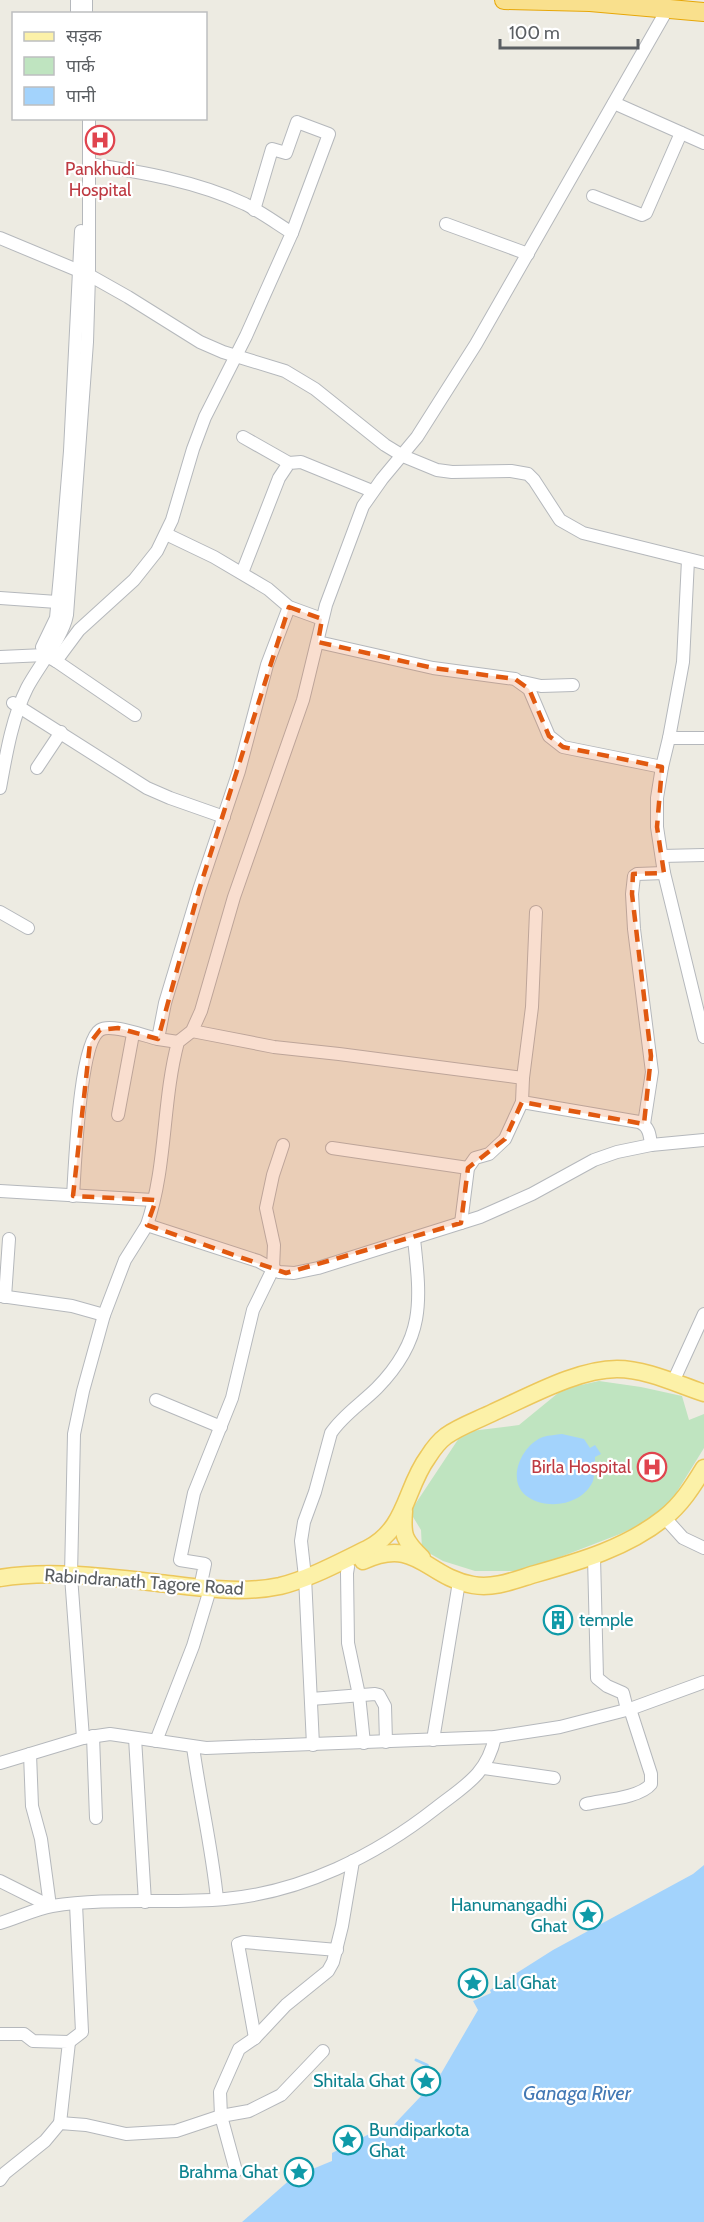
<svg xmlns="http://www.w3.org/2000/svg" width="704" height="2222" font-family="Cabin,'Noto Sans Devanagari',sans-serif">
<rect width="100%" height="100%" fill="#edebe2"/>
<polygon fill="#bfe4c0" points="599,1381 641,1387 682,1396 689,1420 704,1414 704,1448 670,1503 650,1520 620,1534 524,1571 475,1571 443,1561 422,1549 421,1530 410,1512 463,1432 519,1425 563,1389"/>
<g fill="#a3d3fc">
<path d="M562,1434L584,1439L590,1448L595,1445L601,1454L595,1457C595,1464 595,1474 593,1481C583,1504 549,1511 528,1497C505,1482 521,1445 543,1437C549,1435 556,1435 562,1434Z"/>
<polygon points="704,1865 704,2222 242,2222 293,2177 332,2161 332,2153 381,2128 386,2133 439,2077 478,2010 473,2001 491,1993 490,1990 553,1950 693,1874"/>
</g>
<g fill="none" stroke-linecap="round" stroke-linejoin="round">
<polyline stroke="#a3d3fc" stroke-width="3" points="416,2060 427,2065 429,2069 439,2074 439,2077 442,2077"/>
<g stroke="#b5b8bc" stroke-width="14">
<g id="minor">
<polyline points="77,0 77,14"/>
<polyline points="86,0 86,14"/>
<polyline points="614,103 704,143"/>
<polyline points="593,196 642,215 646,213 681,133"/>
<polyline points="254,210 272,149 286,153 297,122 329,134 292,233"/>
<polyline points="446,224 528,254"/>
<polyline points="0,238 89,275 128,297 200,342 223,352 285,371 315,389 385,445 403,456 437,470 452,472 511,471 528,474 534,480 560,520 583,533 704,563"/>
<polyline points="243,437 289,463"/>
<polyline points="166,534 214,557 268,589 289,607 322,619"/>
<polyline points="688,560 683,662 669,738 662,767 657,798 657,827 664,873 704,1037"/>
<polyline points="242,573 279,478 289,463 301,462 372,491"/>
<polyline points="0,598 57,602"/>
<polyline points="318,642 433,668 515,679 529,689 549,736 563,747 662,767"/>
<polyline points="42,647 56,618 60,575 70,451 81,231"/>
<path d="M0,657L45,655L56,661L79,630L134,580L157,551L172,520L193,449L205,417L246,336L292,233C276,223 261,212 245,204C196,181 141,172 89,164"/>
<polyline points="56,661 135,715"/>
<polyline points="523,682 541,686 573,685"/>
<polyline points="13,703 147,788 170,798 224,817"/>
<polyline points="669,738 704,738"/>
<polyline points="37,768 61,732"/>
<path d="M0,788C6,755 12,718 27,688C38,667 63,637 67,615L87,342L89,275V118"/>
<polyline points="662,856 704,855"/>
<polyline points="0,912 28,928"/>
<path d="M192,1031L274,1047L339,1054L523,1078L522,1102L639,1122C649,1126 650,1135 651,1145"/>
<polyline points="178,1042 158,1039 165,1003 199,890 239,771 267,665 289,607"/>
<polyline points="523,1078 532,1007 536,912"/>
<polyline points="118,1115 133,1034"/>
<polyline points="644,1124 652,1072 634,929 632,894 634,876 637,874 664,873"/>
<polyline points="332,1148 468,1168"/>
<polyline points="0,1191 153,1200"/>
<path d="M73,1196C75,1168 79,1043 100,1030C111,1023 144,1036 158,1039"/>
<polyline points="461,1223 468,1168 475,1158 489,1154 505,1139 522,1102"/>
<path d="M147,1225C167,1166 162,1102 178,1042L192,1031L201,1011L234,897L303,700L326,605L363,506L382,479L417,437L476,344L668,8"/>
<polyline points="0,1296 72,1306 104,1315"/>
<polyline points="5,1297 9,1239"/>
<polyline points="673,1382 704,1314"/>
<polyline points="156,1400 221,1427"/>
<polyline points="665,1518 683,1538 704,1548"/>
<polyline points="594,1557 597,1678 607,1686 623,1693 627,1709"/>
<polyline points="348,1567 347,1573 348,1643 359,1695 364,1743"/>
<polyline points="200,1588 205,1564 180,1560 194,1493 232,1398 253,1310 273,1269 274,1245 266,1208 273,1175 283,1145"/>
<polyline points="311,1699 375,1694 379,1695 385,1706 386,1742"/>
<polyline points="93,1736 96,1818"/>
<polyline points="83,1738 110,1734 206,1748 495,1737 560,1727 630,1709 704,1682"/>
<polyline points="135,1738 145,1902"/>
<polyline points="433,1740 459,1582"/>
<polyline points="156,1741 193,1646 208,1596"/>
<path d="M313,1745L305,1577L301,1541L304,1522L315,1492L331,1433C343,1415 362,1403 377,1388C425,1339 421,1302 414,1239"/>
<path d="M193,1747C200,1798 212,1848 217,1899"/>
<polyline points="30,1754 32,1806 41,1839 50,1906"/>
<polyline points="0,1763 83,1738 71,1576 74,1434 83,1391 104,1315 125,1260 147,1225 258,1261 279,1272 294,1273 318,1268 480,1217 532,1194 594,1160 617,1152 651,1145 704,1140"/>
<polyline points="484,1768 554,1778"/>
<path d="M586,1804C603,1800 640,1798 651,1784V1774L630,1709"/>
<polyline points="0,1881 50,1906"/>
<path d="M0,1923C17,1918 35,1909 52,1906C109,1897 168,1904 225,1899C302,1892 375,1856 436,1808C464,1786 487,1775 495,1737"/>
<polyline points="0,2034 24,2034 33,2041 69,2042 60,2123"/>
<polyline points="255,2038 238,1944 244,1942 337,1950"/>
<polyline points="69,2042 82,2032 76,1904"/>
<polyline points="236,2171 221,2116 220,2092 239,2049 255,2038 286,2005 328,1971 333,1962 342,1926 353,1861"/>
<polyline points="0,2180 5,2173 45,2141 60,2123 86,2125 126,2134 176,2131 221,2116 249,2111 281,2095 323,2051"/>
</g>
</g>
<g stroke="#ecc75c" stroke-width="19">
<g id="major">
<path d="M404,1511C402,1536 404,1540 422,1558"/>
<path d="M363,1561C417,1536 426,1577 473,1585C494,1589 515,1580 535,1574C581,1561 626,1548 664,1518C681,1505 693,1486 704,1468"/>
<path d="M0,1578C52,1569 114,1578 167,1584C204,1588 243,1594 280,1586C309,1579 340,1562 367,1549C407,1529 405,1488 428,1457C433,1449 438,1442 446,1436C460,1426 478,1420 494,1412C530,1396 578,1369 617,1369C646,1369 677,1384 704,1393"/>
</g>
</g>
<g stroke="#e7a708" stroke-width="20">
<polyline id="highway" points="504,0 590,2 704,12"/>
</g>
<use href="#minor" stroke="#fff" stroke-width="12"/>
<use href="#major" stroke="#fcf1a8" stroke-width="16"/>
<use href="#highway" stroke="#f9e08d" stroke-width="18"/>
</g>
<path fill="#e15910" fill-opacity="0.2" stroke="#e15910" stroke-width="4.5" stroke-dasharray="12 8" stroke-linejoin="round" d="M289,607L322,619L318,642L433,668L515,679L529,689L549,736L563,747L662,767L657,827L664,873L633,874L632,894L651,1056L644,1124L522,1102L505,1139L468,1168L461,1223L286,1273L147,1225L156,1200L73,1196L90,1043L100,1030L118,1028L158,1039L199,890Z"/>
<defs>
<g id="hospital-ring" transform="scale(1.5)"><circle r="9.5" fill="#fff" stroke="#e0444e" stroke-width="1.5"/><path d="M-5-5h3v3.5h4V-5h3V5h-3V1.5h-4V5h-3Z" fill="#e0444e"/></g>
<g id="building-ring" transform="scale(1.5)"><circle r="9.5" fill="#fff" stroke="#0f9aa8" stroke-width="1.5"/><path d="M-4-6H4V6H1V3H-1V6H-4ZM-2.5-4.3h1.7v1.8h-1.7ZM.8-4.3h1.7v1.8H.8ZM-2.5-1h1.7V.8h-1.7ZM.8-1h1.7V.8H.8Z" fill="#0f9aa8"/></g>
<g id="sight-ring" transform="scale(1.5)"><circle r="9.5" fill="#fff" stroke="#0f9aa8" stroke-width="1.5"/><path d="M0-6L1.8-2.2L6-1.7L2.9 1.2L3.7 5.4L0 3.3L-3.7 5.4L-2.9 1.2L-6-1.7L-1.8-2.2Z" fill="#0f9aa8"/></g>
</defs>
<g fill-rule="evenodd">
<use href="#hospital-ring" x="100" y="140"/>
<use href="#hospital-ring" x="652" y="1467"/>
<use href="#building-ring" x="558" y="1620"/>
<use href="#sight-ring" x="588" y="1915"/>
<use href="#sight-ring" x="473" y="1983"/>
<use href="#sight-ring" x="426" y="2081"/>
<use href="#sight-ring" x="348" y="2140"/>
<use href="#sight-ring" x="299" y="2172"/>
</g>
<g text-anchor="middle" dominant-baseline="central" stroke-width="4.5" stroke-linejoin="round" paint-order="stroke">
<g font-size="18" fill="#be3a42" stroke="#fff">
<text x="100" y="169">Pankhudi<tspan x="100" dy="21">Hospital</tspan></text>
<text x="631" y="1467" text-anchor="end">Birla Hospital</text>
</g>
<g font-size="18" fill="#5a5e62" stroke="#fff">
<text transform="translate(144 1582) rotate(4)">Rabindranath Tagore Road</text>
</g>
<g font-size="18" fill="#0d838f" stroke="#fff" text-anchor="start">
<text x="579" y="1620">temple</text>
<text x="567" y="1905" text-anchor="end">Hanumangadhi<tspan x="567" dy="21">Ghat</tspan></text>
<text x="494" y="1983">Lal Ghat</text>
<text x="405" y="2081" text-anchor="end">Shitala Ghat</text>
<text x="369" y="2130">Bundiparkota<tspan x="369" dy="21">Ghat</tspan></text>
<text x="278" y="2172" text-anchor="end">Brahma Ghat</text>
</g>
<g font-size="20" font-style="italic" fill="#4379b5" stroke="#fff">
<text x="577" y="2093">Ganaga River</text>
</g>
</g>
<rect x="12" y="12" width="195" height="108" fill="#ffffff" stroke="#bdbfc0" stroke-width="1.5"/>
<rect x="24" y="32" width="30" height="9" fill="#fcf1a8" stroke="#bdbfc0" stroke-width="1.5"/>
<text x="66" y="42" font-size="18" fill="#5a5e62">सड़क</text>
<rect x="24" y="57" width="30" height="18" fill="#bfe4c0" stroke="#bdbfc0" stroke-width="1.5"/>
<text x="66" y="72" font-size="18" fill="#5a5e62">पार्क</text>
<rect x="24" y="87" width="30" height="18" fill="#a3d3fc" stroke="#bdbfc0" stroke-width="1.5"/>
<text x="66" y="102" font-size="18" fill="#5a5e62">पानी</text>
<path d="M500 39v9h138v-9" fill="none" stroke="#5a5e62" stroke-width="3"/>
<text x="509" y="39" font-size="18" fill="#5a5e62" stroke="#ffffff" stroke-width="4.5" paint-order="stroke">100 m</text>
</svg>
